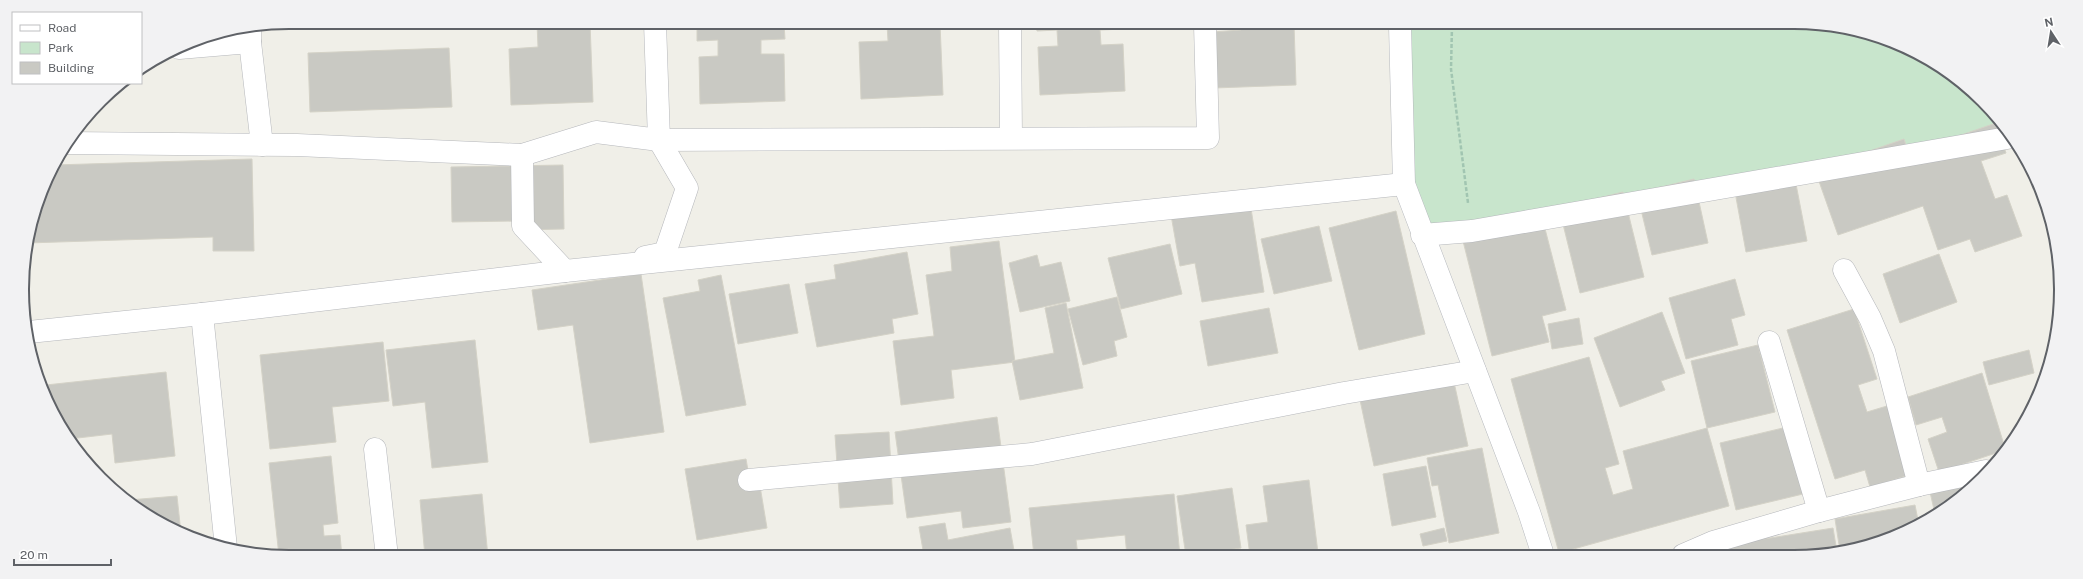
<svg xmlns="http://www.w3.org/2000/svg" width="2083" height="579" font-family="'Public Sans',sans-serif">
<rect width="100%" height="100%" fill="#f0efe8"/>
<polygon fill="#c8e5cc" points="1400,26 1845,27 1896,42 1942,67 1982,100 2012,136 1422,235 1404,184"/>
<g fill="#c9c9c3" stroke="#d4d2c7">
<polygon points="537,23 590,23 593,102 511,105 509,49 538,47"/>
<polygon points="697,23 784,24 785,39 761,40 761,54 784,54 785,101 700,104 699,57 718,56 718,40 697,41"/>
<polygon points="887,24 940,24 943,95 861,99 859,42 888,41"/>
<polygon points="1036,24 1124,25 1124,29 1100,30 1101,45 1123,44 1125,91 1040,95 1038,47 1058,46 1057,30 1037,31"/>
<polygon points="1241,25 1294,25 1296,85 1214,88 1212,32 1241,30"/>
<polygon points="449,48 452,107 310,112 308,53"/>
<polygon points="1996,123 2006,153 1981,161 1995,199 2007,195 2022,236 1975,252 1970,239 1938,250 1923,206 1838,235 1815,170 1904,139 1910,158 1941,142"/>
<polygon points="252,159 254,251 213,251 213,237 27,243 31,220 54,165"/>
<polygon points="563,165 564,229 518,230 518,221 452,222 451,167"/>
<polygon points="1694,179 1708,243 1652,255 1637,193"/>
<polygon points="1795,179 1807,241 1746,252 1733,181"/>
<polygon points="2037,181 2041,187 2046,205 2041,206"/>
<polygon points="1623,192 1644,277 1580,293 1559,208"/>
<polygon points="1250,202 1264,292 1202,302 1195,263 1180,266 1171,215"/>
<polygon points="1396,211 1425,334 1359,350 1329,228"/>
<polygon points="1543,221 1566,310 1542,316 1549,342 1492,356 1463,241"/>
<polygon points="1319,226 1332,281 1274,294 1261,239"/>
<polygon points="999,241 1015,362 951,370 954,398 901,405 893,341 934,336 926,275 952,271 950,247"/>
<polygon points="1170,244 1182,294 1121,309 1108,258"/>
<polygon points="907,252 918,314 892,319 894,333 817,347 805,284 836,279 834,265"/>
<polygon points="1939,254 1957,302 1900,323 1883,274"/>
<polygon points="1037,255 1040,267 1061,262 1070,301 1020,312 1009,263"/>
<polygon points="641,274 664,432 590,443 573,325 538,330 532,290"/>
<polygon points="721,275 746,405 686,416 663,298 700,291 698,280"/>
<polygon points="1735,279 1745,315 1731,319 1738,345 1686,359 1669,298"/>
<polygon points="789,284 798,333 738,344 729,294"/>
<polygon points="1117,297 1127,337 1114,341 1117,356 1083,365 1068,309"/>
<polygon points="1066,303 1083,388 1020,400 1012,361 1054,353 1045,308"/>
<polygon points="1269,308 1278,353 1208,366 1200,321"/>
<polygon points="1854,309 1877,379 1858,385 1867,412 1887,406 1909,475 1870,487 1865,470 1835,479 1787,330"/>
<polygon points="1662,312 1685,373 1661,381 1665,390 1620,407 1594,338"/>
<polygon points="1579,318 1583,344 1552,349 1548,324"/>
<polygon points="475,340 488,462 432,468 425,402 393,406 386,350"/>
<polygon points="383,342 389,401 332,407 336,442 270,449 260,355"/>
<polygon points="1758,345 1775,412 1707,428 1691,361"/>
<polygon points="2029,350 2034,373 1989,385 1983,362"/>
<polygon points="1589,357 1619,464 1605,468 1613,495 1633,489 1623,451 1707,428 1729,506 1559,553 1511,379"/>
<polygon points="1450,364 1468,446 1374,466 1356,381"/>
<polygon points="166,372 175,456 115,463 112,434 69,439 47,401 46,385"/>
<polygon points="1982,373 2005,448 2002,451 1939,472 1928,439 1947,432 1942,417 1916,425 1908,397"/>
<polygon points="997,417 1011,522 963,528 961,511 907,518 895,432"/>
<polygon points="1787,427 1803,494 1736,510 1720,443"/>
<polygon points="889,432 893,504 840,508 835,435"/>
<polygon points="1482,448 1499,533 1449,543 1438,485 1432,486 1427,458"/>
<polygon points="331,456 338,523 323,525 324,536 340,535 342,557 279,556 269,463"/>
<polygon points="746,459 750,482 759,480 767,528 697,540 685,469"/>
<polygon points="1426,466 1436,517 1392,526 1383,474"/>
<polygon points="1309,480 1318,553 1302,556 1250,556 1246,525 1268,522 1263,486"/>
<polygon points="1975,484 1970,490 1935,514 1930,492"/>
<polygon points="1232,488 1241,548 1215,552 1215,556 1186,556 1177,496"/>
<polygon points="482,494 488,557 425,557 420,500"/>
<polygon points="1174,494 1180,556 1127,556 1125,535 1076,540 1078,556 1034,556 1029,508"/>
<polygon points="177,496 181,533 141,512 129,500"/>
<polygon points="1915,505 1919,525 1912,530 1840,551 1835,519"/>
<polygon points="945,523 948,540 1010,528 1015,556 924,556 919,527"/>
<polygon points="1444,528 1447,541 1423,546 1420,534"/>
<polygon points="1833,528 1837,552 1828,555 1713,555 1712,544 1745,542"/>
</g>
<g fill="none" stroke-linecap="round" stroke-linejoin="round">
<g stroke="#b5b7bb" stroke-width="23">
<g id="street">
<polyline points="1010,24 1011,138"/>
<polyline points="250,26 250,42 262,145"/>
<polyline points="179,48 250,42"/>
<polyline points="67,143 297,145 522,155 596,132 659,140 1208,138 1205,25"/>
<polyline points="1422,235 1472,231 2013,137"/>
<polyline points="645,257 665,253 687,188 659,140 655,23"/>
<polyline points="1844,270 1870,318 1884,351 1919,485"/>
<polyline points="565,271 1404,184"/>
<polyline points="202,314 226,548"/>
<polyline points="29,332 202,314 565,271 523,226 522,155"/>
<polyline points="1769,342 1819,511"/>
<polyline points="375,449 387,557"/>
<polyline points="749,480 1032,454 1344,393 1475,371"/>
<polyline points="1683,555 1713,542 1819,511 1919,485 1986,471"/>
</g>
</g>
<g stroke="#b6b9be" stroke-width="23">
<polyline id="secondary" points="1400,26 1404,184 1529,512 1543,555"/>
</g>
<polyline stroke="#a1c5b1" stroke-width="2.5" stroke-dasharray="4 2" stroke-linecap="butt" points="1452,26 1451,69 1468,203"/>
<use href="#street" stroke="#fff" stroke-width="22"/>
<use href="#secondary" stroke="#fff" stroke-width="22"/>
</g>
<path d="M0 0H2083V579H0ZM289 29H1794A260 260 0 0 1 2054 289V290A260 260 0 0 1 1794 550H289A260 260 0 0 1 29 290V289A260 260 0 0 1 289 29Z" fill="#f2f2f3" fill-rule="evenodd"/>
<path fill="none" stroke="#5f6267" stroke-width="2" d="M289 29H1794A260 260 0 0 1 2054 289V290A260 260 0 0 1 1794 550H289A260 260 0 0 1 29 290V289A260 260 0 0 1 289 29Z"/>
<rect x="12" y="12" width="130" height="72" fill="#ffffff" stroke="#bfc0c2"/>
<rect x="20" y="25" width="20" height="6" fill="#ffffff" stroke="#bfc0c2"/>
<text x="48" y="32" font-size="12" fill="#5f6267">Road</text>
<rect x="20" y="42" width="20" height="12" fill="#c8e5cc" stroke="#bfc0c2"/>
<text x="48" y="52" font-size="12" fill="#5f6267">Park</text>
<rect x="20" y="62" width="20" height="12" fill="#c9c9c3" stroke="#bfc0c2"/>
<text x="48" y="72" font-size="12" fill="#5f6267">Building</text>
<g transform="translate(2051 32) rotate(348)" stroke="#ffffff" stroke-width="3" paint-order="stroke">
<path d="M0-3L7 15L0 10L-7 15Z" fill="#5f6267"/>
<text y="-6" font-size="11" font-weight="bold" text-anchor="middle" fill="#5f6267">N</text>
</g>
<path d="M14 559v6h97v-6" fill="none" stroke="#5f6267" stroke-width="2"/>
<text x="20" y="559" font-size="12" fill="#5f6267" stroke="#ffffff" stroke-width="3" paint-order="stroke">20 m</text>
</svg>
